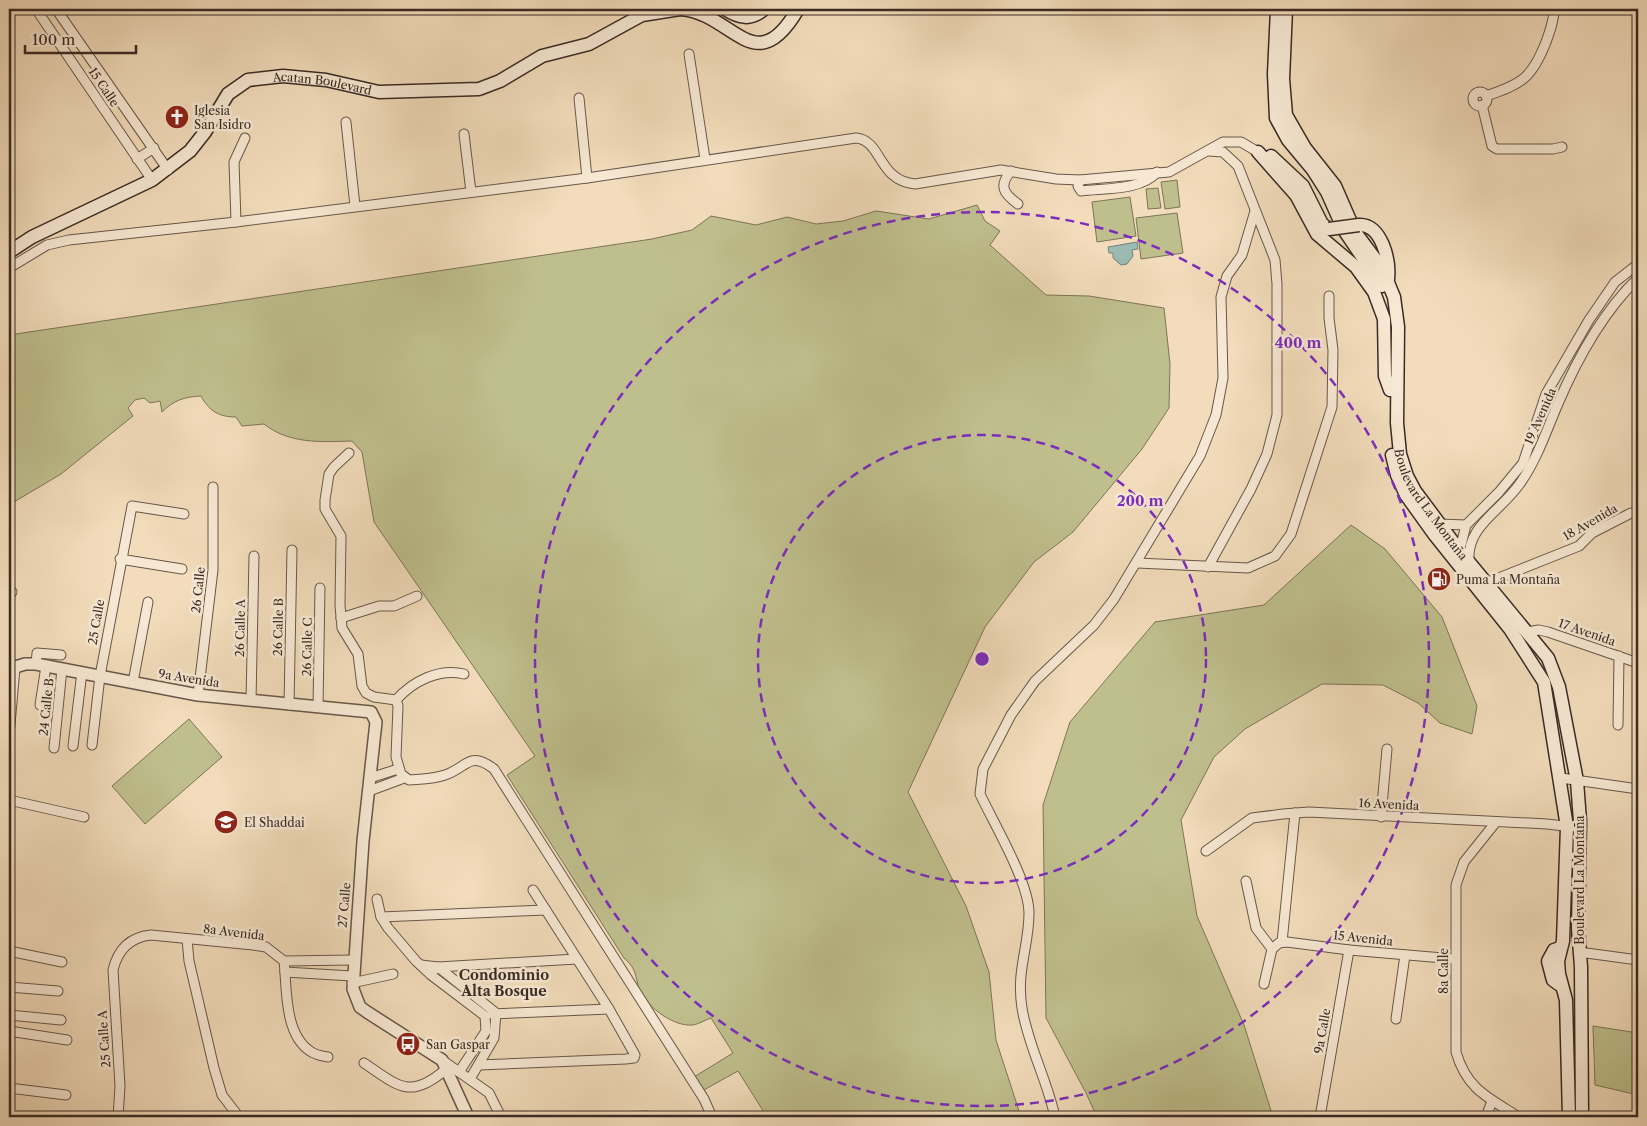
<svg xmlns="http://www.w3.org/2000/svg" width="1647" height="1126" font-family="'Libre Caslon Text',serif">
<rect width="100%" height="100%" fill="#f2dcbb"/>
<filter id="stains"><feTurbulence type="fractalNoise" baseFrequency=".004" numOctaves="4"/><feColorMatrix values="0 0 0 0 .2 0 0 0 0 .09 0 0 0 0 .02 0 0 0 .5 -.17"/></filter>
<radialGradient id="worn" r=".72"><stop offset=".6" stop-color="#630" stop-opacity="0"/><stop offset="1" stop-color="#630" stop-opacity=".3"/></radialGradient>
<g fill="#bfbf8d" stroke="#7c7558">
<polygon points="1177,180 1180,207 1165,209 1161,182"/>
<polygon points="1158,188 1161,208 1148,209 1146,189"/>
<polygon points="1130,197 1136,236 1097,242 1092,202"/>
<path d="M977,205L985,221L1000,231L990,245L1046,295L1089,296L1164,308L1170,364L1169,408L1142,449L1073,532L1034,562L985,627L908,792L966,906L989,972L996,1040L1021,1117H767L738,1071L702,1091L694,1077L733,1053L711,1018C705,1020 699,1024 693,1025C674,1027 649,1008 641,993C634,978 639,971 624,958L507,775L535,756L374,522L362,452L352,441C321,442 289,444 264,424L242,426L236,417C219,417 209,411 201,396C184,397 174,400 162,412L160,401L150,403L144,398L135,400L128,408L133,416L61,474L9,505V335L652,239L692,230L711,216L756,225L787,217L816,224L843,221L876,211L929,219Z"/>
<polygon points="1177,213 1183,253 1141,259 1136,218"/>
<polygon points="1351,525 1385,549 1442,617 1477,706 1472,734 1440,723 1418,703 1383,685 1322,684 1245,729 1214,757 1181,820 1197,916 1244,1025 1273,1117 1097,1117 1086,1093 1046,1018 1043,805 1070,722 1155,622 1264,605"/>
<polygon points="189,719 222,757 145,824 112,786"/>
<polygon points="1593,1026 1638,1033 1638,1095 1595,1085"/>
</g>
<polygon fill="#9bbbb3" stroke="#74817a" points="1137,242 1138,249 1132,250 1133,256 1127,264 1121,265 1113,258 1113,253 1109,253 1108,247"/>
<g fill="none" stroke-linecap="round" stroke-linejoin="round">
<g stroke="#68574a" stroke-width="11">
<g id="minor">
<polyline points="36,9 152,180"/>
<polyline points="56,9 168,170"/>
<polyline points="689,54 705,159"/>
<circle cx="1480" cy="99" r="7"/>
<path d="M1486,96C1522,84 1532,78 1546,42C1550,31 1554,21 1554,9"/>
<polyline points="579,98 587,178"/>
<polyline points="1482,105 1492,146 1497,149 1553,149 1562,147"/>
<polyline points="346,122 355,206"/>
<polyline points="464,134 471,192"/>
<polyline points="137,159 154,148"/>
<path d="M1011,171C998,186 1004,194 1018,204"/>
<path d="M1080,180L1078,186L1081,191C1103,188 1141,191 1157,172"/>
<polyline points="236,222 234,162 245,138"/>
<path d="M9,268L47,245L69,240L236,222L587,178L856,138C882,140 878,181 915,184L1001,170L1056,179L1080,180L1169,172L1223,142H1241L1258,152"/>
<path d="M349,453L334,467L329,474L325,500V509L341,536L340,605L342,628L358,654L362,686L366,693L374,697L396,700L398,706L396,757L401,774L409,780C421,779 434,779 445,775C467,768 469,750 494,769L704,1099L712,1117"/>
<polyline points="1439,524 1466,525"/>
<polyline points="1459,553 1466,525 1499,492 1523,463 1546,394 1589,320 1615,282 1638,264"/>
<polyline points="120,559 182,569"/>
<path d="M1469,562C1466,525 1502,511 1521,482C1537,459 1546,432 1557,406C1576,361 1603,312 1638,278"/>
<polyline points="1137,563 1248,568 1275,556 1291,534 1332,407 1333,350 1329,318 1329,296"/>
<polyline points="1208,567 1251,489 1267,454 1277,415 1277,284 1275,260 1238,166 1223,152 1209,151"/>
<polyline points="1486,583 1579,546 1592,533 1631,513"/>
<polyline points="9,593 12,592"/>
<polyline points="341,618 379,606 394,606 417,596"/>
<polyline points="1527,632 1539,630 1548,632 1638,663"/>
<polyline points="36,664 37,653 61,655"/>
<polyline points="133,682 148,602"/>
<polyline points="198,695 213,570 213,487"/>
<path d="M396,700C413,681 439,668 464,674"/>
<polyline points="251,701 254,556"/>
<polyline points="40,705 46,666"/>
<polyline points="289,705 292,550"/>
<polyline points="318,706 320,588"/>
<polyline points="1618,725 1619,656"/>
<polyline points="9,736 15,668"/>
<polyline points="92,745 100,676 132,506 184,514"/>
<polyline points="73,746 82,672"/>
<polyline points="54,748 62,669"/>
<polyline points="370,778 398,769"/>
<polyline points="1561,778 1638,789"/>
<polyline points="369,791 404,778"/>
<polyline points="9,800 84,817"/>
<polyline points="1381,817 1387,749"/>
<path d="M1496,822L1464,862L1456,885V1052C1467,1090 1489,1098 1519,1117"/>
<polyline points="1206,851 1252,818 1283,814 1309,812 1547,824 1572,827"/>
<polyline points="1246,881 1256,928 1272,949"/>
<polyline points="377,899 381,917 388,928 416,961 431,975 485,1016 486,1031 459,1072"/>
<polyline points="381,917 546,910"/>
<polyline points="187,939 189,961 214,1068 222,1095 239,1117"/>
<polyline points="1282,942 1295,813"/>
<polyline points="1272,949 1279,943 1287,942 1349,950 1455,959"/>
<polyline points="9,951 62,962"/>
<polyline points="1579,952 1638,960"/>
<path d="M284,961C287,988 284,1034 310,1051C315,1055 322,1056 328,1057"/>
<polyline points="421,965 438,967 496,1013 494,1038 470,1079"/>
<polyline points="436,969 438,967 577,959"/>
<polyline points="285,972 352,976"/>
<polyline points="352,983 393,974"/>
<polyline points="1264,984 1272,949"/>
<polyline points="9,987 58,991"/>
<polyline points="491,1014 609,1009"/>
<polyline points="9,1015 61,1020"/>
<polyline points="1396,1019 1405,955"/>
<polyline points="9,1031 67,1040"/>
<polyline points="442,1060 489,1093 501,1117"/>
<path d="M364,1063C398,1086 410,1100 445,1070"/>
<polyline points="479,1065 626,1059 634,1058 635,1055 609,1009 533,890"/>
<polyline points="9,1088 66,1095"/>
<path d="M118,1117L120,1086L113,970C118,949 131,937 151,935L253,945L266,947L284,961L354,960"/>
<polyline points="626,1117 647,1116"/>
<path d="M1055,1117C1047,1079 1028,1046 1022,1008C1016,970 1029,947 1029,913C1029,882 994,824 980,794L983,769L1011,715L1035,681L1094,625L1114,599L1200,456L1216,415L1223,378L1221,297L1227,276L1242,255L1255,211"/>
<polyline points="1320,1117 1349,950"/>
<polyline points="1486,1117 1492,1101"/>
</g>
</g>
<g stroke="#68574a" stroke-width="14">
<polyline id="tertiary" points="9,669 25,664 36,664 198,695 371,712 376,722 363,841 353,989 360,1007 367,1012 442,1060 468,1117"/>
</g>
<g stroke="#3a2b24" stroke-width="15">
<g id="secondary">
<path d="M681,9C733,13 755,83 798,9"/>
<path d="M725,9C739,18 751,21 764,9"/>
<polyline points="1277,9 1274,74 1276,118 1288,140 1313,170 1327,192 1344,230 1382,286"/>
<path id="s1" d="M1286,9L1283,79L1286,115L1305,148L1335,186L1355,232L1382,268L1394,297L1398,327L1397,423L1400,454L1407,476L1415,491L1459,550L1548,658L1559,687L1577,781L1580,821L1578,928L1581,967L1582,1117"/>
<polyline points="1258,152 1296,195 1317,234 1356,267 1374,292 1384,319 1385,376 1390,390"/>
<polyline points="1271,156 1303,186 1322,224 1329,229"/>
<path d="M1359,225C1382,224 1390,261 1388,279"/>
<path id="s2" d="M9,252L32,237L152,180L190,151L205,132L228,94L248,80L283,76L326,80L379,92L479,89L500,81L542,56L589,44L642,15L680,9"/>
<polyline points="1392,455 1397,475 1406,495 1434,534 1510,629 1544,682 1567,827 1563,941 1558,961 1559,974 1566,1000 1569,1117"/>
<polyline points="1560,948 1554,950 1548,961 1553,980 1560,985"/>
</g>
</g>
<use href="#minor" stroke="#f7e8d3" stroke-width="9"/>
<use href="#tertiary" stroke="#f7e8d3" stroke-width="11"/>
<use href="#secondary" stroke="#f7e8d3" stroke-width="12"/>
<g stroke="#3a2b24" stroke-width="15" stroke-linecap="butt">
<polyline id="secondary-bridge" points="1329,229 1359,225"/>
</g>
<use href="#secondary-bridge" stroke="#f7e8d3" stroke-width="12"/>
</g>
<g fill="none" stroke="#7b2cbf" stroke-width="2.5" stroke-dasharray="9 6">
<circle cx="982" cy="659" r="224"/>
<circle cx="982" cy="659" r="447"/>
</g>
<defs>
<g id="church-disc" transform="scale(1.25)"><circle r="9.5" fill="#8f2418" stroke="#f7e8d3"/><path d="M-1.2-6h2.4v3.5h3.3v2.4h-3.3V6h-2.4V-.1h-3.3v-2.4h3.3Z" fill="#fff"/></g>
<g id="fuel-disc" transform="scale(1.25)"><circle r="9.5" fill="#8f2418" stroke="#f7e8d3"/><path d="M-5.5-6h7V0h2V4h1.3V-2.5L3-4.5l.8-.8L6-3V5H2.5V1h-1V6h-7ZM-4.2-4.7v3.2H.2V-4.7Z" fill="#fff"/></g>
<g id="school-disc" transform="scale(1.25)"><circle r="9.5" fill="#8f2418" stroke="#f7e8d3"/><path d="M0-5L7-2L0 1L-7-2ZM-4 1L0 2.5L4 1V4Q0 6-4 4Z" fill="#fff"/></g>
<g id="bus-disc" transform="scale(1.25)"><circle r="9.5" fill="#8f2418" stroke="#f7e8d3"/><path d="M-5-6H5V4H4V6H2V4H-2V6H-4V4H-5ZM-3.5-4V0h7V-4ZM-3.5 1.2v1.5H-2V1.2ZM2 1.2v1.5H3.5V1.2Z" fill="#fff"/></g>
</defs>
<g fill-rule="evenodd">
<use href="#church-disc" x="177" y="117"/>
<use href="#fuel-disc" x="1439" y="579"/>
<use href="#school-disc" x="226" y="822"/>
<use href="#bus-disc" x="408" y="1044"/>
</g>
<g text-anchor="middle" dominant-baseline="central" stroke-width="5" stroke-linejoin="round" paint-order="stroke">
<g font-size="12" fill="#3a2b24" stroke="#f7e8d3">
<text stroke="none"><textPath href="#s2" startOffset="376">Acatan Boulevard</textPath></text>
<text transform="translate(104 87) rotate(56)">15 Calle</text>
<text transform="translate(1540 416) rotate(-66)">19 Avenida</text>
<text stroke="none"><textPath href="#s1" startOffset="536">Boulevard La Montaña</textPath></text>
<text transform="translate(1590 522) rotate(-30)">18 Avenida</text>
<text transform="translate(198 590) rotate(-84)">26 Calle</text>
<text transform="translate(96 622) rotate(-80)">25 Calle</text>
<text transform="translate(278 627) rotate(-89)">26 Calle B</text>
<text transform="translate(240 628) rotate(-89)">26 Calle A</text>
<text transform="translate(1587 632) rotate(19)">17 Avenida</text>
<text transform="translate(307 647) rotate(-89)">26 Calle C</text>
<text transform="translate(189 678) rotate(9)">9a Avenida</text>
<text transform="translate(46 707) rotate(-84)">24 Calle B</text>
<text transform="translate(1389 804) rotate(3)">16 Avenida</text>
<text transform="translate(1579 880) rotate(-90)">Boulevard La Montaña</text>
<text transform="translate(344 905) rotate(-85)">27 Calle</text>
<text transform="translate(234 932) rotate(7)">8a Avenida</text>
<text transform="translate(1363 938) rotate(6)">15 Avenida</text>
<text transform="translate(1443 971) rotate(-90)">8a Calle</text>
<text transform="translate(1322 1031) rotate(-80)">9a Calle</text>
<text transform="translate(104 1039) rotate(-94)">25 Calle A</text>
</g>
<g font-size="12" fill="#3a2b24" stroke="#f7e8d3" text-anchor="start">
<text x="194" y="110">Iglesia<tspan x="194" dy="14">San Isidro</tspan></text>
<text x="1456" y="579">Puma La Montaña</text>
<text x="244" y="822">El Shaddai</text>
<text x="426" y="1044">San Gaspar</text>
</g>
<g font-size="14" font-weight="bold" fill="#3a2b24" stroke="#f7e8d3">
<text x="504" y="975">Condominio<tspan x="504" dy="16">Alta Bosque</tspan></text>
</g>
</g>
<circle cx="982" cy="659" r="8" fill="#7b2cbf" stroke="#f7e8d3" stroke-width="2.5"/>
<g font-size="15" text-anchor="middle" font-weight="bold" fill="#7b2cbf" stroke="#f7e8d3" stroke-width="5" stroke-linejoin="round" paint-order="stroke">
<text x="1298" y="348">400 m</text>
<text x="1140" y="506">200 m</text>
</g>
<rect width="1647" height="1126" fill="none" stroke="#f2dcbb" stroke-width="30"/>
<rect x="10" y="10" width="1627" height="1106" fill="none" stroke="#3a2b24" stroke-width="2.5"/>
<rect x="15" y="15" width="1617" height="1096" fill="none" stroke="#3a2b24"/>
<path d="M25 45v8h111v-8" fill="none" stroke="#3a2b24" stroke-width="2.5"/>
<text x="32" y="45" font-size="15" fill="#3a2b24" stroke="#f7e8d3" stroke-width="4" paint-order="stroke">100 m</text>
<rect width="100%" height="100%" filter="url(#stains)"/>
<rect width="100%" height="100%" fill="url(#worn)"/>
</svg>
